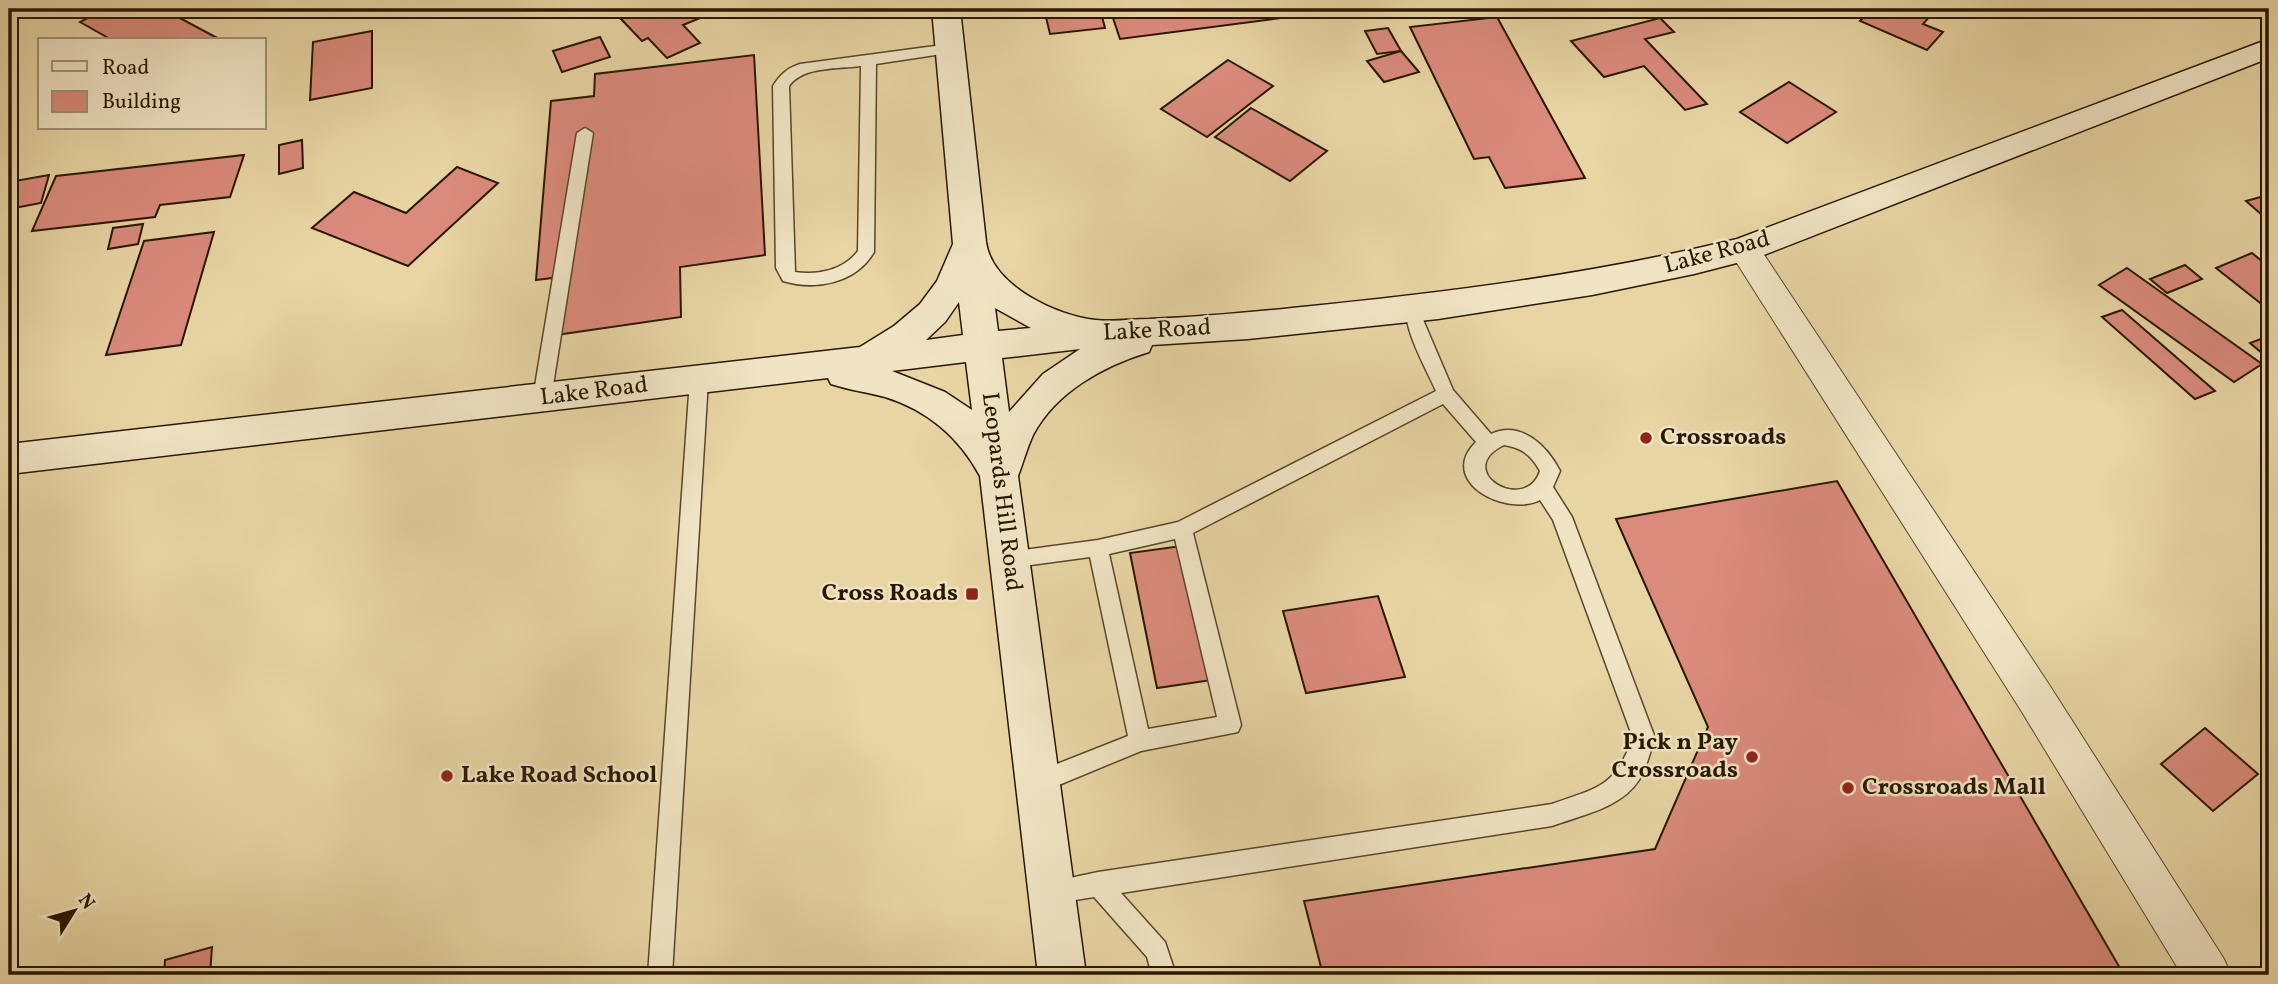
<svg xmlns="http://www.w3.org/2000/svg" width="2278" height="984" font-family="Vollkorn,serif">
<rect width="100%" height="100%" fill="#e8d5a4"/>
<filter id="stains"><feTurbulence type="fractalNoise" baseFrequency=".00286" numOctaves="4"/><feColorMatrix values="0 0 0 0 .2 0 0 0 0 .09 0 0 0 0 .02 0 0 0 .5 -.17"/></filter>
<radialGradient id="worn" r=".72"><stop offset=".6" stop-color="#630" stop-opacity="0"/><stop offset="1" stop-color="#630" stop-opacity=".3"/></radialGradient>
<g fill="#db8b7c" stroke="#291702" stroke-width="2">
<polygon points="104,9 163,9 221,40 112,40 80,22"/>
<polygon points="628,9 688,9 698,19 683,25 700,43 667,58 648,38 642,41 621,19 633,14"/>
<polygon points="1044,9 1100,9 1105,28 1050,34"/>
<polygon points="1110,9 1292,9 1296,16 1120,39"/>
<polygon points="1871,9 1936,9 1923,24 1943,32 1927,50 1860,21"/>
<polygon points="1497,17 1585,178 1505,188 1489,157 1474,159 1410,27"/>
<polygon points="1660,18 1674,32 1645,39 1707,104 1685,110 1644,66 1604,77 1571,41"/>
<polygon points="1388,28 1401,51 1377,54 1365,31"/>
<polygon points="372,31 372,88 310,100 313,42"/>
<polygon points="600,37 610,57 562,72 553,51"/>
<polygon points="1401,51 1419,72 1384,82 1367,61"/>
<polygon points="754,55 765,255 680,267 681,317 556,335 560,277 536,280 551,101 594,96 595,74"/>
<polygon points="1228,60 1273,86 1207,137 1161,109"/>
<polygon points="1789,82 1836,112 1787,143 1740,112"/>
<polygon points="1251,108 1327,151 1290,181 1215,137"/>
<polygon points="302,140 303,168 279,174 279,145"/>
<polygon points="244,155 230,197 160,205 155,217 32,231 56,176"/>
<polygon points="457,167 498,183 408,266 312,228 354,192 406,213"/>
<polygon points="49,175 41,203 9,209 9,182"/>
<polygon points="2264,196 2269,200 2269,221 2246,201"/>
<polygon points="143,224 138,244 108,249 113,228"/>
<polygon points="214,232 181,345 106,355 144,241"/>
<polygon points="2252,253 2269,267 2269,310 2216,268"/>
<polygon points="2185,265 2202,279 2167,293 2150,279"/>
<polygon points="2127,268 2262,364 2234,382 2099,285"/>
<polygon points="2122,310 2215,391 2195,399 2102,317"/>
<polygon points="2269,336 2269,359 2250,343"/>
<polygon points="1837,481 2124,975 1323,975 1304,901 1655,849 1708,727 1616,519"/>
<polygon points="1181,546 1212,680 1157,688 1130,553"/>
<polygon points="1378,596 1405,677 1306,693 1283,611"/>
<polygon points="2205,728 2258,774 2213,811 2161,764"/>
<polygon points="212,947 210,975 164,975 165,960"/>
</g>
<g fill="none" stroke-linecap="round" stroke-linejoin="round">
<g stroke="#59462a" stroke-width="3">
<g id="service">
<polygon points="2246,9 2263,9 2269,13 2269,23"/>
<path d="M950,44L955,46L957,49L955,52L876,64L874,252C856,283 816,291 783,281L776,268L773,86C780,75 787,68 800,64ZM861,66L858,251C843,271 817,275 795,272L789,86C803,66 839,69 861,66Z"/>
<polygon points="585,128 593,133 551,398 548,403 542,405 536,403 533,398 577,133"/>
<path d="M1414,303L1420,304L1424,322L1453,390L1491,434C1521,420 1547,446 1560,471L1553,487L1572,517L1655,738C1650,751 1647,768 1639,780C1621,808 1582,815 1552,826L1121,893L1165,942L1176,975H1152L1147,957L1094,897L1050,904L1042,900L1038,892L1042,884L1098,872L1552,804C1599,787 1614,788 1633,738L1553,520L1540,500C1512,515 1453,491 1466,456C1468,451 1472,446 1476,442L1443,404L1193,533L1241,725L1238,732L1141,751L1037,794L1029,791L1026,783L1029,775L1128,736L1090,557L1009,568L1002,565L999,559L1002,553L1098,540L1178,522L1436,391C1428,372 1399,322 1408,304ZM1504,445C1522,448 1531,455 1540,471C1526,515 1451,471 1504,445ZM1175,539L1217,717L1148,729L1109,554Z"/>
<polygon points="699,373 705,375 708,380 672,975 648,975 690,380 693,375"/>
</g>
</g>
<g stroke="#59462a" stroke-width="2">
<polygon id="minor" points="1744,237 1755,241 2050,686 2224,959 2231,975 2182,975 2022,712 1733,257 1728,249 1733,241"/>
</g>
<g stroke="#291702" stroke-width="3">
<path id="secondary" d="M932,9H960L986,242C992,286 1057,316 1096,320C1113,322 1132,319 1149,319C1197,317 1244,313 1292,308C1442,293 1590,275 1737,239L2269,39V58L1756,258L1694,274L1592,295L1438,319L1248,339L1152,345L1149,352C1103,366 1056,392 1033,435C1027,448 1023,463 1018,476L1086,975H1038L980,476C959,437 927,410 885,397C867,392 849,390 831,384L828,378L9,474V444L860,347L894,326L920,304L937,281L953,244ZM959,302L963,335L926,340L945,322ZM995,308L1031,328L998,331ZM1080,349L1043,374L1009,412L1002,358ZM966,362L972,410L945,392L892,371Z"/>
</g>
<use href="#service" fill="#f0e4c4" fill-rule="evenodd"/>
<use href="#minor" fill="#f0e4c4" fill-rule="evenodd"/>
<use href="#secondary" fill="#f0e4c4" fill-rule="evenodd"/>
</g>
<g fill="#8f2418" stroke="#f0e4c4" stroke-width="2.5">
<circle cx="1646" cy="438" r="7"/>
<rect x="965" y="587" width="14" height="14" rx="3.5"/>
<circle cx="1752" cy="757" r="7"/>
<circle cx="447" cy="776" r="7"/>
<circle cx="1848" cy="788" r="7"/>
</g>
<g text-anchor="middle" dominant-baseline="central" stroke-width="5" stroke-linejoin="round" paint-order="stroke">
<g font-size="24" fill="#291702" stroke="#f0e4c4">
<text transform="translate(1717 253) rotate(-15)">Lake Road</text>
<text transform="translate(1157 331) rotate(-3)">Lake Road</text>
<text transform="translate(594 392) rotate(-7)">Lake Road</text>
<text transform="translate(1001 492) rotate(83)">Leopards Hill Road</text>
</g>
<g font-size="24" font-weight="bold" fill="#291702" stroke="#f0e4c4" text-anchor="start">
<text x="1660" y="438">Crossroads</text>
<text x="958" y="594" text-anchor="end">Cross Roads</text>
<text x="1738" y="743" text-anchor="end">Pick n Pay<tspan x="1738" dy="28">Crossroads</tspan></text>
<text x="461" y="776">Lake Road School</text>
<text x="1862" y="788">Crossroads Mall</text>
</g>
</g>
<rect width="2278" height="984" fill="none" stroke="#e8d5a4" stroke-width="35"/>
<rect x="10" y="10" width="2257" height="963" fill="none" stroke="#291702" stroke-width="3.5"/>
<rect x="18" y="18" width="2243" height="949" fill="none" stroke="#291702" stroke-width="2"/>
<rect x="38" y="38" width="228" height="91" fill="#f0e4c4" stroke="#a09276" stroke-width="2"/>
<rect x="52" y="61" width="35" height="10" fill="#f0e4c4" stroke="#a09276" stroke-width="2"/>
<text x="102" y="74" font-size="21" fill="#291702">Road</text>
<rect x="52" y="91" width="35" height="21" fill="#db8b7c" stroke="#a09276" stroke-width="2"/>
<text x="102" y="108" font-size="21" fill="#291702">Building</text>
<g transform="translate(74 911) rotate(53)" stroke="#f0e4c4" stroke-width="5" paint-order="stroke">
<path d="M0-5L12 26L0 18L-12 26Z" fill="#291702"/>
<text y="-10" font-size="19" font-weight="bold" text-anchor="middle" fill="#291702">N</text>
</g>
<rect width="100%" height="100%" filter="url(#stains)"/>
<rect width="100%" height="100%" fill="url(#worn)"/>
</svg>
